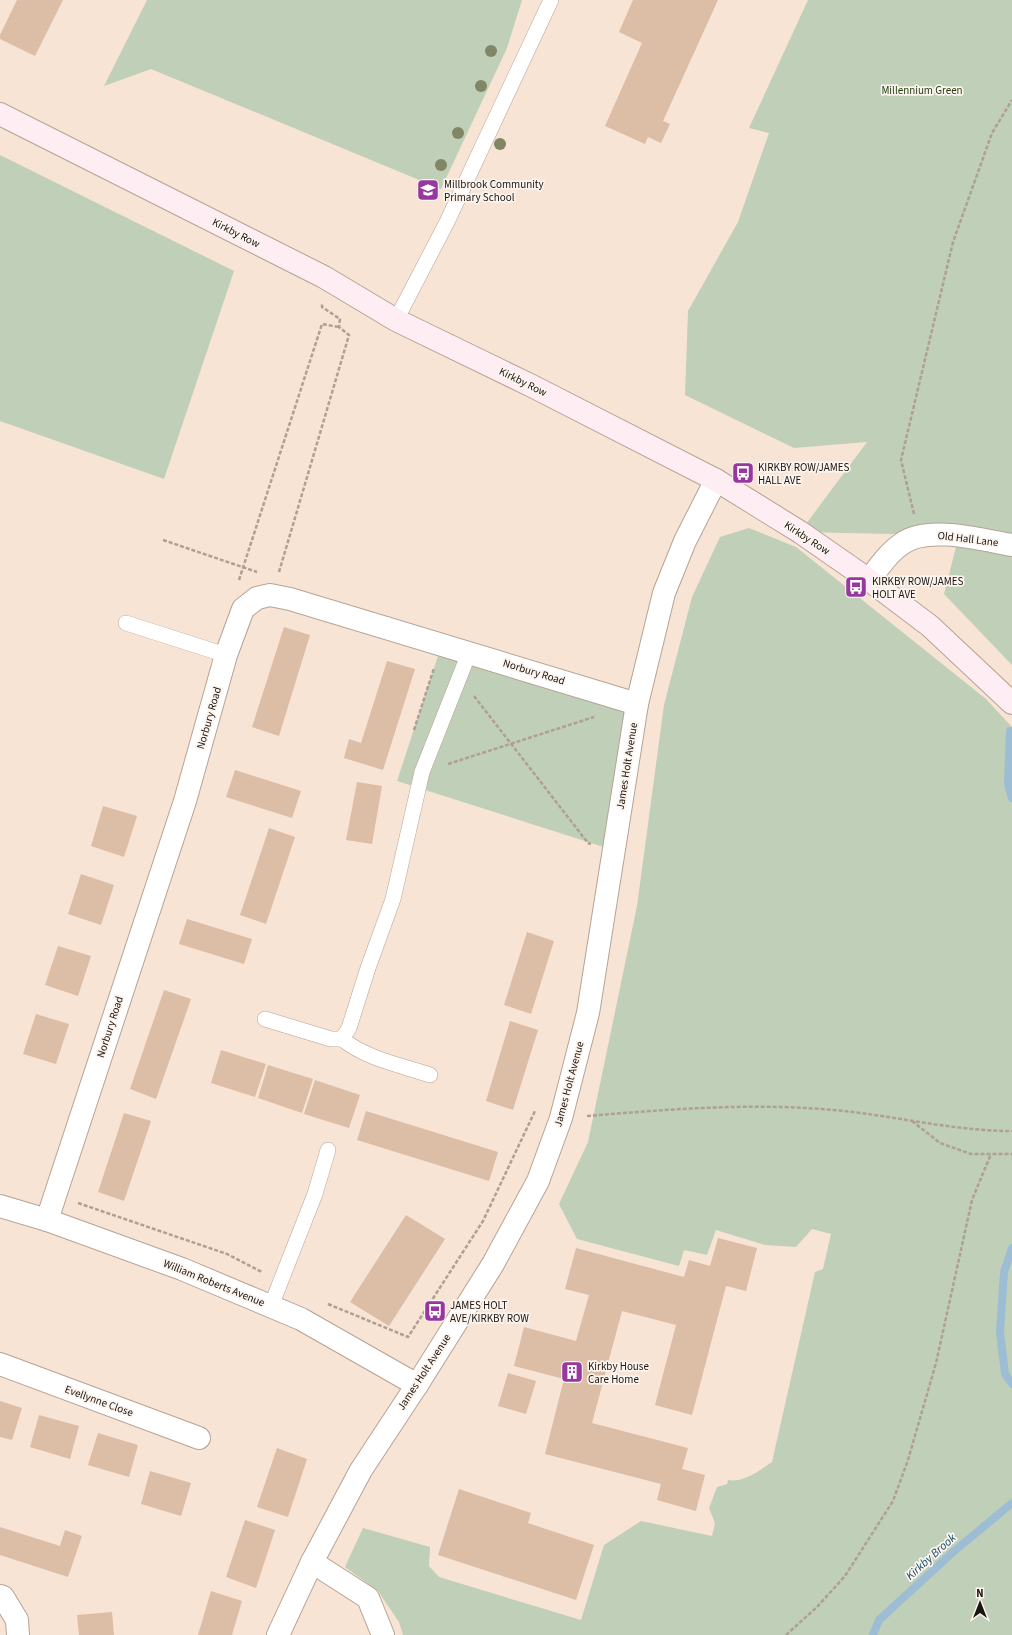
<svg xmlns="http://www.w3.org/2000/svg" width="1012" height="1635" font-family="'Source Sans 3',sans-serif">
<rect width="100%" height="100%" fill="#f8e4d5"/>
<g fill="#bfcfb8">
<polygon points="147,0 522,0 507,48 441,189 151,69 104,86"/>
<polygon points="808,0 1012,0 1012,546 939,535 800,532 867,442 794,448 685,395 688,311 738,222 769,133 749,128"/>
<polygon points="0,155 234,271 164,479 0,421"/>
<path d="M749,528L796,547L986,699L1012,727V1635H403L399,1622L378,1591L345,1567L363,1528L430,1547L429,1566L439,1577L581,1620L604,1545L641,1521L712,1536L715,1523L709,1508L717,1487L727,1484L728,1480C743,1483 760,1470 772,1462L815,1272L823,1269L831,1234L812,1229L796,1247L765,1245L716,1230L707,1255L684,1250L679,1266L577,1239L559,1204L588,1142L637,906L664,705L692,597L720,537Z"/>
<polygon points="956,547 1012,555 1012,665 944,594"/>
<polygon points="442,644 637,704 613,850 397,781"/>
</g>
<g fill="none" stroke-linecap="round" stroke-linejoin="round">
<g stroke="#9dbdd4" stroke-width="8">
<polyline points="1010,731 1008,784 1012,798"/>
<polyline points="1012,1248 1004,1272 1000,1332 1005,1374 1012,1384"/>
<polyline points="873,1635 879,1620 952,1553 1012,1503"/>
</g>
</g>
<g fill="#dcbda5">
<polygon points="17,0 63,0 35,56 0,39 0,35"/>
<polygon points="633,0 718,0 663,121 670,124 661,143 648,137 645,144 605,126 642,43 619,32"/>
<polygon points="284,627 310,635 279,736 252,727"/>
<polygon points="387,661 415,669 383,770 344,758 349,739 361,743"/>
<polygon points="235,770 301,791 292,818 226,797"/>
<polygon points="357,782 382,786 372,844 346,840"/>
<polygon points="103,806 137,816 124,857 91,846"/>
<polygon points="269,828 295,837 266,924 240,915"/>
<polygon points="81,874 114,885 101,925 68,914"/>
<polygon points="187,919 252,939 244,964 179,944"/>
<polygon points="527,932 554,941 531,1014 504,1005"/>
<polygon points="58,946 91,956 78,996 45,985"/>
<polygon points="164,990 191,999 156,1099 130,1089"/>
<polygon points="36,1014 69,1024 56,1064 23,1054"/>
<polygon points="510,1021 538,1030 513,1110 486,1101"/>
<polygon points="221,1050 266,1064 255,1097 211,1083"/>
<polygon points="268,1065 313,1079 302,1113 258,1098"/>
<polygon points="315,1080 360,1095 349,1128 304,1114"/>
<polygon points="366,1111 498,1152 489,1181 357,1140"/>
<polygon points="124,1113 151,1121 124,1201 98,1192"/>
<polygon points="406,1215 445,1239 389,1326 350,1302"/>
<polygon points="718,1238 757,1248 746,1291 726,1286 692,1415 655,1405 676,1325 622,1311 592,1423 688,1448 682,1469 705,1475 696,1511 657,1500 661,1484 545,1454 564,1379 514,1366 524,1327 576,1341 589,1295 565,1289 576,1248 684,1277 689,1260 710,1266"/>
<polygon points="508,1373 536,1381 526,1414 498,1406"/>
<polygon points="0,1401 22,1408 12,1440 0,1437"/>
<polygon points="39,1415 79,1426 70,1459 30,1447"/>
<polygon points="98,1433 138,1445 129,1477 88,1465"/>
<polygon points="277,1448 307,1459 288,1517 257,1507"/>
<polygon points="150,1471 191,1483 181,1516 141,1504"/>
<polygon points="459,1489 531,1513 528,1523 594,1545 576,1600 438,1555"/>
<polygon points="245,1520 275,1530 256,1588 226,1577"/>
<polygon points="0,1527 60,1546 65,1530 82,1536 68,1577 0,1555"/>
<polygon points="211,1591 242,1601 232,1635 198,1635"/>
<polygon points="112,1612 114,1635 79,1635 77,1615"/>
</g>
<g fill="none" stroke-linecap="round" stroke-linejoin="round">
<g stroke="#b6a395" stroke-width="16">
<g id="lane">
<polyline points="396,320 447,222 551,0"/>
<polyline points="126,623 226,655"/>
<polyline points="265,1019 331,1039 342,1039 349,1028 368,968 393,899 422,772 469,653"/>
<path d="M342,1039C367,1059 400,1065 430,1075"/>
<polyline points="271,1306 315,1194 328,1150"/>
</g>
</g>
<g stroke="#b6a395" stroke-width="24">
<g id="street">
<path d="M869,580C879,567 889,552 903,543C928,525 983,540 1012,545"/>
<polyline points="0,1206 47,1220 182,1269 301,1319 417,1385"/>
<polyline points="47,1220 185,801 226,655 243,609 257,598 270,595 290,599 637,704"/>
<polyline points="0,1364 199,1438"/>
<polyline points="312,1562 368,1598 383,1635"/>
<polyline points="0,1596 3,1597 17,1620 18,1635"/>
<polyline points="278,1635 312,1562 361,1470 417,1385 493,1264 538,1181 561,1118 588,1013 637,704 664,593 685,541 716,480"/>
</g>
</g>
<g stroke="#b6a395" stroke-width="24">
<polyline id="secondary" points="0,114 324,277 396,320 532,386 716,480 800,532 869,580 930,626 1012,703"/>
</g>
<g stroke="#af9f94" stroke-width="2.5" stroke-dasharray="4 2" stroke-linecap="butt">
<polyline points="914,514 901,460 953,242 992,133 1012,100"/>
<polyline points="163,540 257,572"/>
<polyline points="279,572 349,335 339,327 340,319 322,307 322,304"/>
<polyline points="239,580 322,324 339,327"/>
<polyline points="474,696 588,843 591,844"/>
<polyline points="414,730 434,668"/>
<polyline points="448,764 594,717"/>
<path d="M587,1116C672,1109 759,1102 844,1111C900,1117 955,1131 1012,1131"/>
<polyline points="912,1121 940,1143 971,1154 1012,1154"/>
<polyline points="78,1203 227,1254 262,1272"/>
<polyline points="328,1304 408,1337 483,1221 535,1111"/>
<polyline points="786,1635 817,1607 845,1576 893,1501 908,1460 936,1363 972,1200 991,1154"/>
</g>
<use href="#lane" stroke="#fff" stroke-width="15"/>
<use href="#street" stroke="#fff" stroke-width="22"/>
<use href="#secondary" stroke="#feeef3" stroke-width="22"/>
</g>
<g fill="#808666">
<circle cx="491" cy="51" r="6"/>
<circle cx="481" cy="86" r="6"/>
<circle cx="458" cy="133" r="6"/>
<circle cx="500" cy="144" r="6"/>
<circle cx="441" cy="165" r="6"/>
</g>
<defs>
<g id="school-square" transform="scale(1.15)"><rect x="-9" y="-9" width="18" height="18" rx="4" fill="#97379f" stroke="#fcf4ee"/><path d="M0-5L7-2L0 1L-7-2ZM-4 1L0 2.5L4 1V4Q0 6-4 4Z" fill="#fff"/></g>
<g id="bus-square" transform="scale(1.15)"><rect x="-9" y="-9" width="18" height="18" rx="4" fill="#97379f" stroke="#fcf4ee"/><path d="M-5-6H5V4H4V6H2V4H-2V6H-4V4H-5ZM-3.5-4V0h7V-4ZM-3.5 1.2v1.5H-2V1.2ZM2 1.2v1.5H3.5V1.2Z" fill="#fff"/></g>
<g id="building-square" transform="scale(1.15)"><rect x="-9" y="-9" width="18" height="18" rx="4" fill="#97379f" stroke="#fcf4ee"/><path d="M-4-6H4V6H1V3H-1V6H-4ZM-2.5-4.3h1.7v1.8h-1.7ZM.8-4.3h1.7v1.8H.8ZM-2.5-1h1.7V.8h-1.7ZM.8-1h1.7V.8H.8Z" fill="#fff"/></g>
</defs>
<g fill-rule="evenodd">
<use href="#school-square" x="428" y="190"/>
<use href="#bus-square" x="743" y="473"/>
<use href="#bus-square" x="856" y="587"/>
<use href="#bus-square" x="435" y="1311"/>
<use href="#building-square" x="572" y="1372"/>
</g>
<g text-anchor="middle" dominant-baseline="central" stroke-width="3.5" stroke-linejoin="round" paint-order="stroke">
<g font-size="11" fill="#1d390b" stroke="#fcf4ee">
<text x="922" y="90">Millennium Green</text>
</g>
<g font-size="11" fill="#1c1510" stroke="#fcf4ee" text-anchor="start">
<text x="444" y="184">Millbrook Community<tspan x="444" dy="13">Primary School</tspan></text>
<text x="758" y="467">KIRKBY ROW/JAMES<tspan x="758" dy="13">HALL AVE</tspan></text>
<text x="872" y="581">KIRKBY ROW/JAMES<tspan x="872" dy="13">HOLT AVE</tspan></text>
<text x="450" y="1305">JAMES HOLT<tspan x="450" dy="13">AVE/KIRKBY ROW</tspan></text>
<text x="588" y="1366">Kirkby House<tspan x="588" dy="13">Care Home</tspan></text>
</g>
<g font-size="11" fill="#1c1510" stroke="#fcf4ee">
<text transform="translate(236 233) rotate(27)">Kirkby Row</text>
<text transform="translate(523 382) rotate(26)">Kirkby Row</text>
<text transform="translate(807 538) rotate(33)">Kirkby Row</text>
<text transform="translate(968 539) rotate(7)">Old Hall Lane</text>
<text transform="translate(534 672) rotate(17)">Norbury Road</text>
<text transform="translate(209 718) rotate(-74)">Norbury Road</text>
<text transform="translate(627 766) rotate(-81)">James Holt Avenue</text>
<text transform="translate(110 1027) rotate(-72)">Norbury Road</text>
<text transform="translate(569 1084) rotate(-75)">James Holt Avenue</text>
<text transform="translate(214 1283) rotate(22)">William Roberts Avenue</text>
<text transform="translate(424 1372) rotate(-57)">James Holt Avenue</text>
<text transform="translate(99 1401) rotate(20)">Evellynne Close</text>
</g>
<g font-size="12" font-style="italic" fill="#114868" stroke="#fcf4ee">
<text transform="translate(931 1557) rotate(-42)">Kirkby Brook</text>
</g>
</g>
<g transform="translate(980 1603)" stroke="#fcf4ee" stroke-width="3" paint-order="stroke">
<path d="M0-3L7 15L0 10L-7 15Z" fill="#1c1510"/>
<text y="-6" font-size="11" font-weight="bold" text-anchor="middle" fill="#1c1510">N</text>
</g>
</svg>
